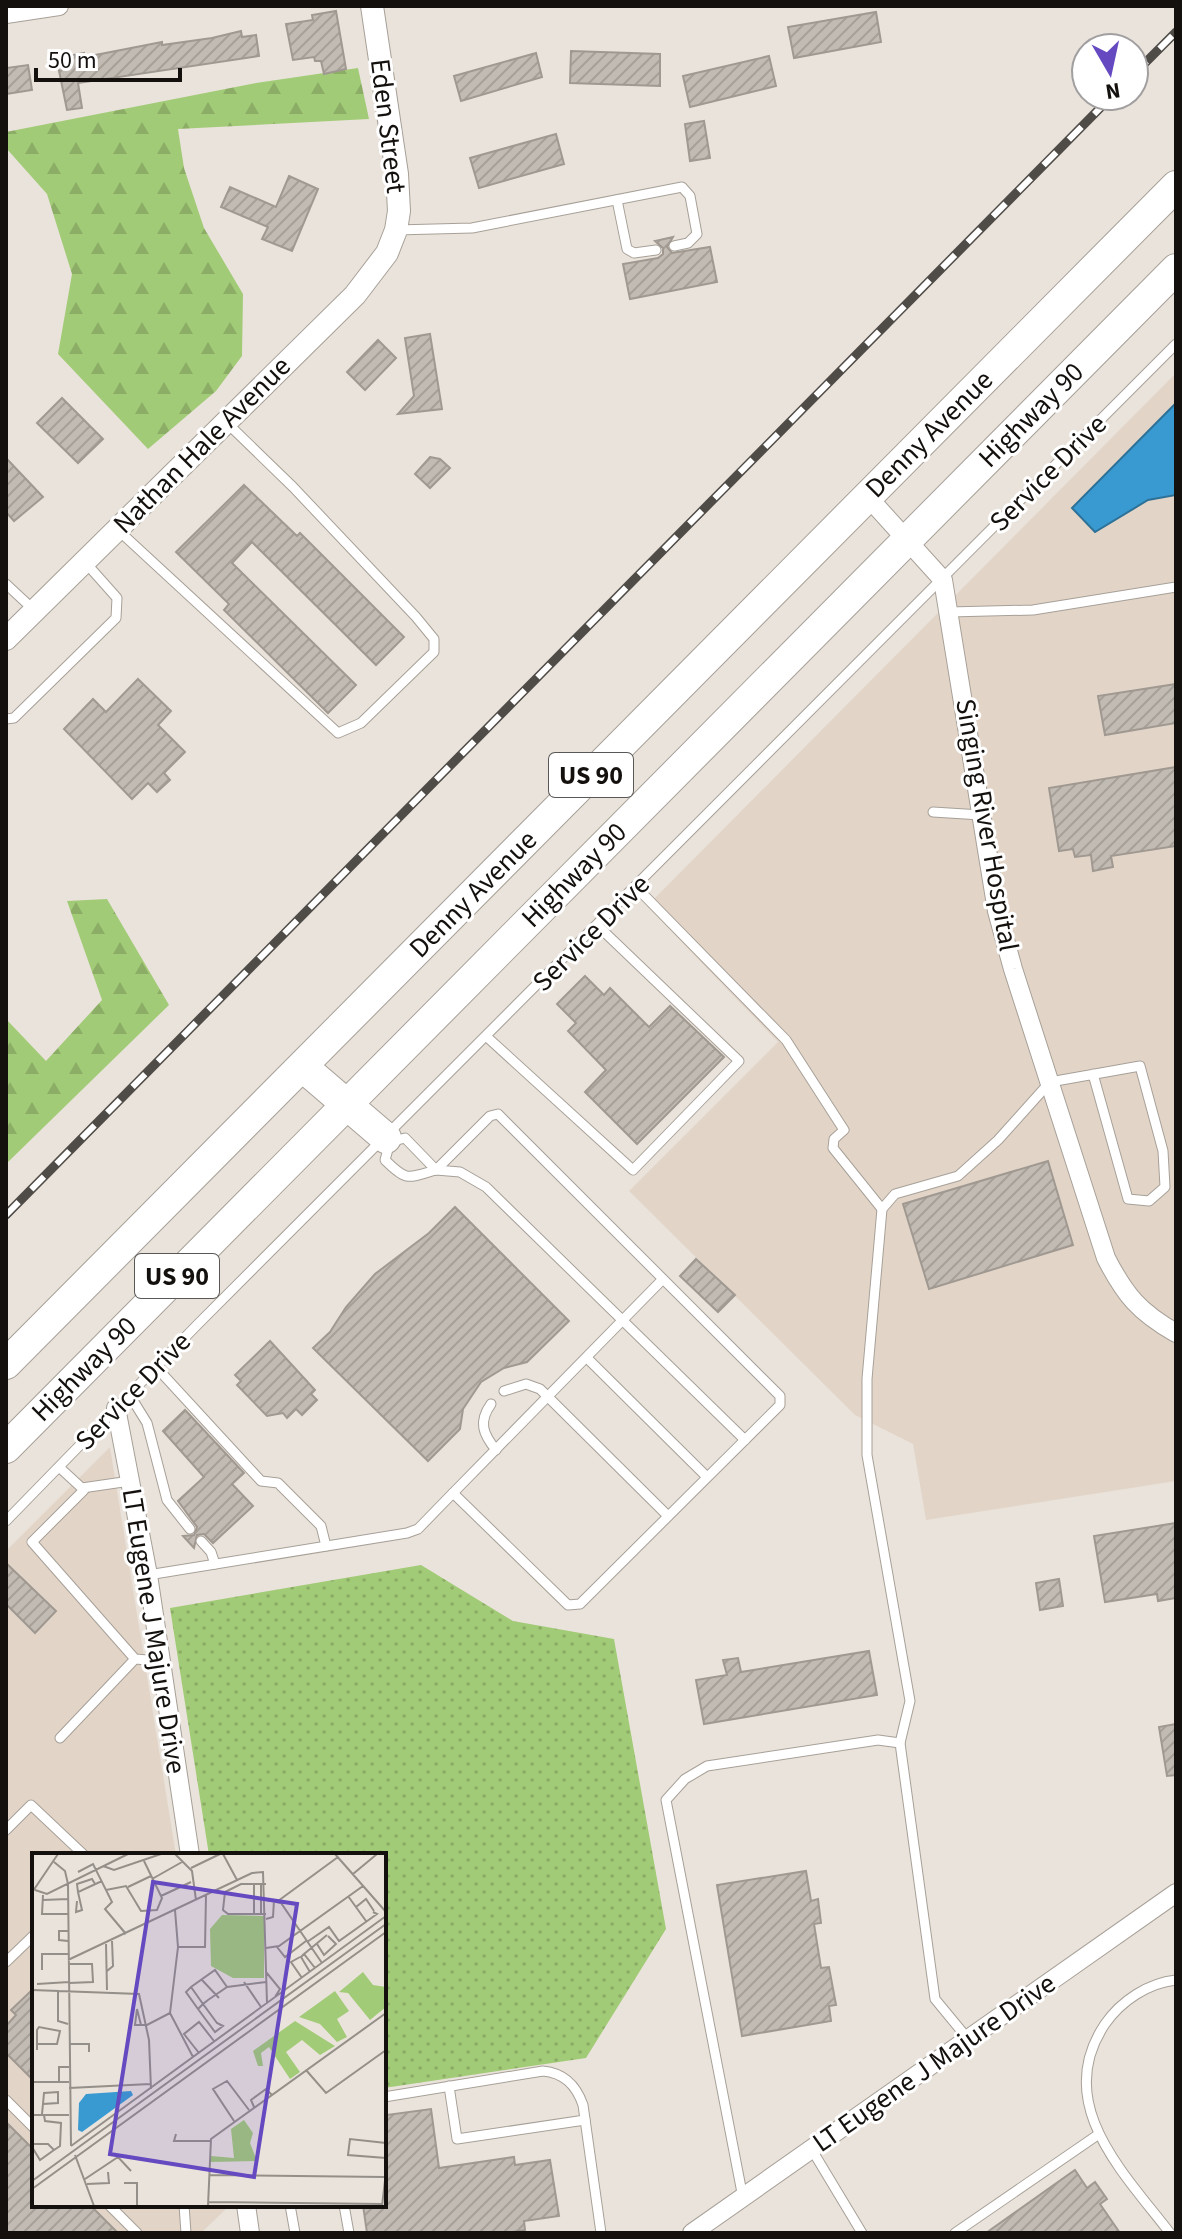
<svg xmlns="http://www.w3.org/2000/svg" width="1182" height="2239" font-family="'Source Sans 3',sans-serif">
<defs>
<pattern id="forest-firs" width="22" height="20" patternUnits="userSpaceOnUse" patternTransform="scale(2)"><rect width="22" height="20" fill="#a2cb77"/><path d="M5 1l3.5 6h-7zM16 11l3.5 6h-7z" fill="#8bad66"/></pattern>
<pattern id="park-dots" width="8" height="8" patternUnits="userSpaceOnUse" patternTransform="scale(2)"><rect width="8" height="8" fill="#a2cb77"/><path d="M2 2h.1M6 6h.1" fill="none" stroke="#8bad66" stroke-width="1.8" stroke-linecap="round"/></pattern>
<pattern id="building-hatch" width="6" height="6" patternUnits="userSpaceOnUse" patternTransform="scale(2)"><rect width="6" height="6" fill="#c2bbb3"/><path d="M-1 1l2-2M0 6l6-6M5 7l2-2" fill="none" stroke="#a6a099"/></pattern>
</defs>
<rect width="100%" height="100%" fill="#eae3db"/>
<g fill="#e2d5c8">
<polygon points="1176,373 1176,1481 926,1520 913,1444 855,1415 629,1191 778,1042 647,906"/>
<polygon points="110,1447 176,1855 34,1855 34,2205 230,2205 201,2233 6,2233 6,1551"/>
</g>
<g fill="url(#forest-firs)">
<polygon points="358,68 369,119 178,129 184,168 204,228 243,294 242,356 216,391 148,449 58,354 72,274 47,194 6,148 6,132 256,83"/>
<polygon points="107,899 169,1005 6,1164 6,1019 46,1061 102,1000 67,901"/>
</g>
<polygon fill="url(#park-dots)" points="421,1565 513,1621 614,1639 666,1929 586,2058 384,2088 384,1855 209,1855 170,1608"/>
<polygon fill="#399ad2" stroke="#2e7197" stroke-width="2" points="1176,403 1176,495 1148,500 1095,532 1072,508"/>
<g fill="url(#building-hatch)" stroke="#a09991" stroke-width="2">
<polygon points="336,11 346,69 324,74 321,61 315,61 314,57 293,60 286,24 313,20 312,15"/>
<polygon points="876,12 881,42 794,58 788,27"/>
<polygon points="241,31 242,37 256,35 259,56 78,83 82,108 67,110 57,61 68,59 68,56 84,53 85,57 162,42 162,45 212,38"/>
<polygon points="571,51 660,54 660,86 570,83"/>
<polygon points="536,53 542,77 461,101 454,76"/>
<polygon points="769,56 776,86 690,107 683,76"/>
<polygon points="28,65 32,90 6,94 6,68"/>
<polygon points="704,121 710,158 690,161 685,124"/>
<polygon points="556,134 564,164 479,188 470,158"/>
<polygon points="289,176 318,189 292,251 262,239 268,227 221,207 230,187 276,207"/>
<polygon points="673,237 667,247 672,253 710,247 717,282 630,299 623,264 658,258 663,254 663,248 655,241"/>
<polygon points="430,334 442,409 398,414 414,396 405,338"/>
<polygon points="378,340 396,358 365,390 347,372"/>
<polygon points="62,398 103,439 78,463 37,423"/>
<polygon points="430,457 440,459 450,468 430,488 415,474"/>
<polygon points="6,458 43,497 14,521 6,512"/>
<polygon points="244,485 297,536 300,533 404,637 376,665 252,542 232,563 356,685 328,713 224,610 229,604 176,552"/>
<polygon points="138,679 171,711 158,725 185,752 164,773 170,780 157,792 148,783 132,799 64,729 93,699 106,712"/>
<polygon points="1176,684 1176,723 1105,735 1098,696"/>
<polygon points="1176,767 1176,846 1111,856 1113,867 1093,871 1091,855 1075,857 1073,849 1059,851 1049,788"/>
<polygon points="585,976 604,995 610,988 649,1027 670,1006 724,1057 637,1144 585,1092 606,1070 568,1031 576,1023 557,1004"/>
<polygon points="1048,1161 1073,1245 929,1289 903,1204"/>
<polygon points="455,1207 569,1321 527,1362 504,1368 481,1382 463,1409 460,1429 428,1461 313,1348 330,1332 346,1307 375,1274 429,1233"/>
<polygon points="696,1259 735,1295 718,1312 680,1276"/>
<polygon points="270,1341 315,1390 311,1394 317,1400 302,1415 296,1409 287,1418 283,1413 267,1416 237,1385 241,1381 235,1375"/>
<polygon points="185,1410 244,1473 232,1484 253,1506 213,1543 204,1534 197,1535 194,1548 183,1536 194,1535 197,1527 178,1501 204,1477 163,1431"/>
<polygon points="1176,1523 1176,1598 1158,1601 1157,1594 1105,1602 1094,1536"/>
<polygon points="6,1563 56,1611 35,1633 6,1604"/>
<polygon points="1059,1579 1063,1606 1040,1610 1036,1583"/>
<polygon points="869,1651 877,1695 704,1724 696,1680 727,1675 723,1660 738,1658 741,1672"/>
<polygon points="1176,1724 1176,1775 1167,1776 1159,1727"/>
<polygon points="806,1871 811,1901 818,1899 821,1923 814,1924 821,1968 829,1967 836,2005 829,2006 831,2021 742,2036 717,1885"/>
<polygon points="34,1988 34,2081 6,2053 6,2026 16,2015 11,2010"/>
<polygon points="431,2109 439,2168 514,2157 515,2165 550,2160 559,2216 524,2221 525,2230 507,2233 367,2233 363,2205 384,2205 384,2128 387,2127 386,2115"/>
<polygon points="6,2122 34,2150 34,2205 90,2205 118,2233 6,2233"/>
<polygon points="1075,2170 1087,2188 1095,2182 1107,2199 1100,2204 1120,2233 986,2233"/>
</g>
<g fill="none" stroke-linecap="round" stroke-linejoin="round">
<g stroke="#a7a098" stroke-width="11">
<g id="service">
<polyline points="617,200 627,249 634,253 656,250"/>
<polyline points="396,230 472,228 682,187 690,196 697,234 688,243 674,246"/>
<polyline points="118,530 338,733 361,723 434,652 434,639 416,617 293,487 226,422"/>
<polyline points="6,584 35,611"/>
<polyline points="949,612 1033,610 1176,587"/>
<polyline points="6,719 14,718 116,618 117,598 85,562"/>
<polyline points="933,812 981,815"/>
<polyline points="636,887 786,1040 844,1130 834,1139 833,1148 882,1209"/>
<polyline points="487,1037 633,1170 739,1061 598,926"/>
<path d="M405,1138L436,1170C408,1178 407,1182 385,1160L390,1142Z"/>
<polyline points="436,1170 490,1116 498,1114 780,1396 780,1405 580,1604 568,1605 453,1493 663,1279"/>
<polyline points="436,1170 460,1172 486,1187 745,1440"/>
<polyline points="587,1358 707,1477"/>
<polyline points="156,1367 261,1481 278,1483 321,1526 326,1546"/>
<polyline points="504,1391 526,1384 540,1389 668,1516"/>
<polyline points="129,1394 147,1423 167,1500 190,1529"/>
<path d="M491,1404C478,1422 483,1434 496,1450"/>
<polyline points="59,1467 84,1490 32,1542 135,1659 161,1661"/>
<polyline points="82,1488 130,1481"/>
<polyline points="6,1521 198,1324 1176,344"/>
<polyline points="201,1541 211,1552 215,1564"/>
<polyline points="148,1575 407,1533 418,1529 453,1493"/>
<polyline points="60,1738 135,1659"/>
<polyline points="900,1743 910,1701 867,1455 867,1379 882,1209 895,1194 958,1176 998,1140 1050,1082 1140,1066 1163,1151 1165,1187 1149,1201 1128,1199 1093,1074"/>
<polyline points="6,1830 31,1805 84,1855"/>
<polyline points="6,1962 34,1935"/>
<polyline points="449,2086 457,2139 585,2120"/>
<path d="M384,2097L543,2071C564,2073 576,2085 583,2105L601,2233"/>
<polyline points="6,2100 34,2128"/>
<polyline points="812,2150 862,2233"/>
<polyline points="743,2198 666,1800 685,1779 707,1766 878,1740 900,1743 935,1999 968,2039"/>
<polyline points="109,2205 137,2233"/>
<polyline points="184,2205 186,2233"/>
<polyline points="290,2205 295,2233"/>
<polyline points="344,2205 349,2233"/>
<polyline points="955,2233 1099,2134"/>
<path d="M1170,2233C1123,2172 1052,2103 1105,2024C1121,2001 1148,1983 1176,1980"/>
</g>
</g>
<g stroke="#a7a098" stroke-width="20">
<g id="minor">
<polyline points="6,14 59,6"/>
<path d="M867,496L943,580L997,911L1013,969L1106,1258C1125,1295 1139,1312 1176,1333"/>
<polyline points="116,1408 148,1575 190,1855"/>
<polyline points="246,2205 250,2233"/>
<polyline points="692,2233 1176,1893"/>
</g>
</g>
<g stroke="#a7a098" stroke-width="24">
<polyline id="tertiary" points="6,639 355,295 387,253 396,230 399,211 397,174 372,6"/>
</g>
<g stroke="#a7a098" stroke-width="32">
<g id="primary">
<polyline points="303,1067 386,1138"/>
<polyline points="6,1364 1176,186"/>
<polyline points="6,1448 1176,269"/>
</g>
</g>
<use href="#service" stroke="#fff" stroke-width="9"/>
<use href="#minor" stroke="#fff" stroke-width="18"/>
<use href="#tertiary" stroke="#fff" stroke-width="22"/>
<use href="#primary" stroke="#fff" stroke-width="30"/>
<g stroke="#4f4b47" stroke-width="9">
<g id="rail">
<polyline points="1134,74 1176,32"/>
<polyline points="6,1215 1112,96"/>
</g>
</g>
<use href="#rail" stroke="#fff" stroke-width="6" stroke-dasharray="18" stroke-linecap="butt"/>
</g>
<g text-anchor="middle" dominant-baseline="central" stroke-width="6" stroke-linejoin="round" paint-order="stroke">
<g fill="#fff" stroke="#5a5856" stroke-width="2">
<rect x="549" y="753" width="84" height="44" rx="6"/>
<rect x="135" y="1254" width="84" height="44" rx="6"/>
</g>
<g font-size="26" font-weight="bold" fill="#13100e">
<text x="591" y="775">US 90</text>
<text x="177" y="1276">US 90</text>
</g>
<g font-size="28" fill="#13100e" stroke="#fff">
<text transform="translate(388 126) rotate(83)">Eden Street</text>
<text transform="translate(1031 415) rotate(-45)">Highway 90</text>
<text transform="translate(929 434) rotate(-45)">Denny Avenue</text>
<text transform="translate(202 445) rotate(-45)">Nathan Hale Avenue</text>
<text transform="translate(1048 473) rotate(-45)">Service Drive</text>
<text transform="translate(987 825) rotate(80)">Singing River Hospital</text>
<text transform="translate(574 875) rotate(-45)">Highway 90</text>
<text transform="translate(473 894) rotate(-45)">Denny Avenue</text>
<text transform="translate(591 933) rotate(-45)">Service Drive</text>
<text transform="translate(84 1369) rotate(-45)">Highway 90</text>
<text transform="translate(133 1391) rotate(-46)">Service Drive</text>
<text transform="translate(154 1631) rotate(81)">LT Eugene J Majure Drive</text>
<text transform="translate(934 2063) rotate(-35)">LT Eugene J Majure Drive</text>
</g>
</g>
<g transform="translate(32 1853)">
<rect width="354" height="354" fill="#eae3db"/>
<path d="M331,119L341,132L354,134V154L338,167L316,140L307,139ZM303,138L317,158L305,166L315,184L305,189L288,171L267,164ZM263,168L303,193L288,202L270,187L254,199L268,219L258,226L237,194L229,200L231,213H226L221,198ZM212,267L221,280L218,290L225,308L179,309V303L202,305L199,276Z" fill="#a2cb77"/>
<path d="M190,62L232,63V125H201L179,113L178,76Z" fill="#a2cb77"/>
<path d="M99,238L101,242L50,279L46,277L47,250L54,241Z" fill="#399ad2"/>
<path fill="none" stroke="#948f89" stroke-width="2" d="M143,1L160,18L164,47M191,1L205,27M303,1L354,59M22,9L33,18L36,31L39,293M71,13L82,17L129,1M159,15L188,1M46,19L61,11L80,49L73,56L94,81M321,21L345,1M120,26L150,9M222,31V61M234,31H209L193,39L191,57L196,61H234M96,34L119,23M3,37L15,41L96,1M74,37L94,33L109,58L125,57L130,45L112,8M1,38L26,1M46,39L45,31L60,26L63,31M11,42L10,61H36M129,43L159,29M316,43L334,68M11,47L36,46M234,47L249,50L290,110M45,48L44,59L50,57L46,39L70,28M246,48L306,4M324,54L334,46L342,58M143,57L146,94H173L174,42M229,61V31M234,66L241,64L242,47M36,88L27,87V78H36M275,89L297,74L307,88L345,61L341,59M74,91L75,137M285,91L292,102L304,91L296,83M245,94L253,104L274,88M234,95L247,93L331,33M272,101L295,82M268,104L259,109L270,125M36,107L220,20L231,19L235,150M10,117V101H36M75,118L81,113L80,88M234,119L248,136L243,144M278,119L269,104L272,101L283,115M170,127L187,145M212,129L229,154M37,130L61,129L60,111H37M5,131L37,129M159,134L171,151L185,170L191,173L183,179L166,156L154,139L159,134L183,117L195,134L176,147L171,151L166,156M195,134L234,129M0,137L107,141L117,187L119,236M26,137V168L36,171M138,160L161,204M109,172L105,156L103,172H115L138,160L146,94M5,191H25L28,178L7,174L5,177V197M37,191H57V199M167,200L152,181L167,169L182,188M274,217L294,240L354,197M0,229H37M27,229V214H37M37,235L118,231M222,254L219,247L234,236L240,242M10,261L11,251L26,250V239L12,240L11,251M0,262H37M202,268L181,236L195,228L217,257M144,281L142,288H178M354,290L318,286L316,302L354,305M0,291H16L22,297L28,293L29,270L13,268L12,262M39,293L354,63M0,294L8,307L22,297M43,302L62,353M177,322L353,324M53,326L86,304L99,318M0,328L354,71M92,330H105V353M55,331L77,330L76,319M0,336L354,79M176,349L351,351M176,353L179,286L354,160M350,353L354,319"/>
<path fill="#6449c1" fill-opacity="0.15" stroke="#6449c1" stroke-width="4" d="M121,29L265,51L222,324L78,301Z"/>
<rect width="354" height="354" fill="none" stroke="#13100e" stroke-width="4"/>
</g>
<rect width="1182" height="2239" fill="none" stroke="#13100e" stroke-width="16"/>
<g transform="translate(1110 72) rotate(171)"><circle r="38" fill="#ffffff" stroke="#a19f9f" stroke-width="2"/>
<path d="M0-6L14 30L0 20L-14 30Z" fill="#6449c1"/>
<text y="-12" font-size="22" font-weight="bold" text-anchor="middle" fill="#13100e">N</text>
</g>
<path d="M36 68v12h144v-12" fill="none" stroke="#13100e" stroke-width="4"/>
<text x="48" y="68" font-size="24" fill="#13100e" stroke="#ffffff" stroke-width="6" paint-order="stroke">50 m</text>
</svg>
